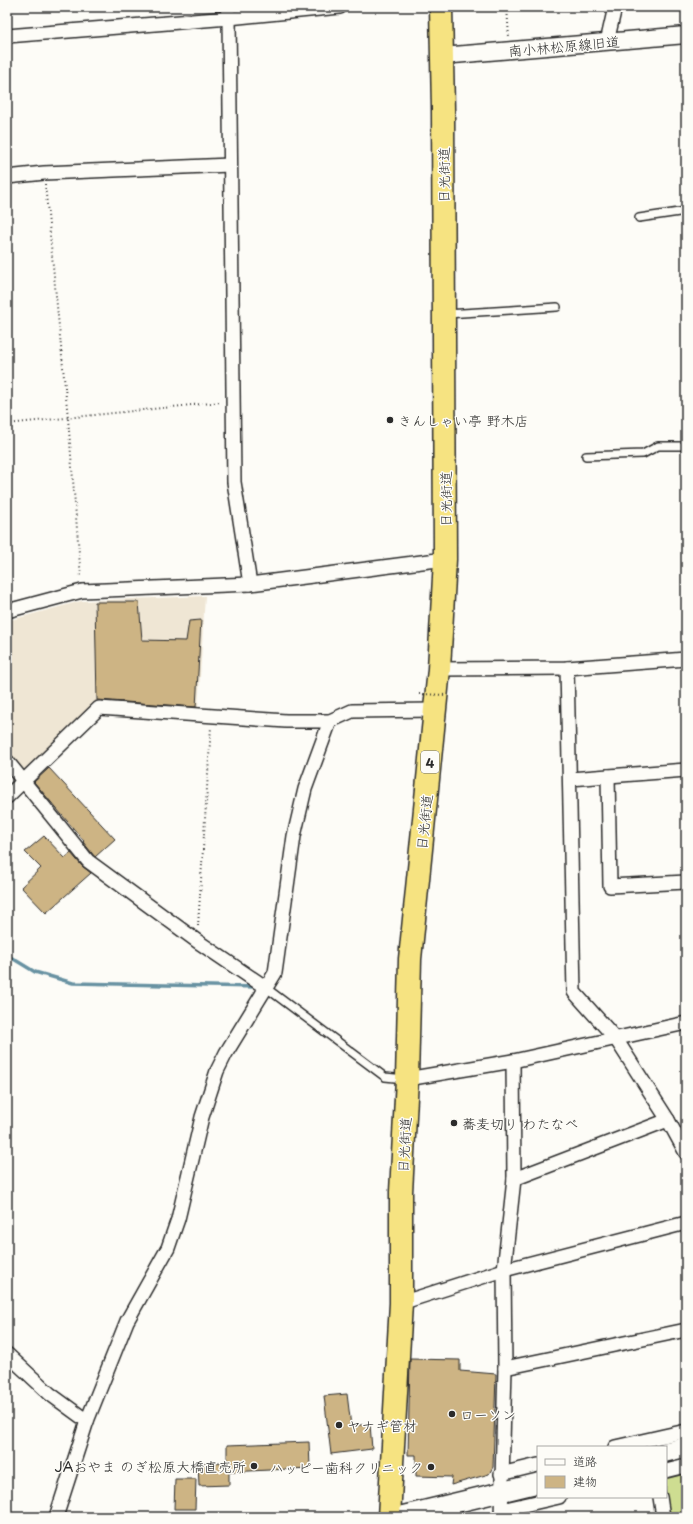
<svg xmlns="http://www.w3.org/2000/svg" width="693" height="1524" font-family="'Playpen Sans','Klee One',sans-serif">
<rect width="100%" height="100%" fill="#fdfcf7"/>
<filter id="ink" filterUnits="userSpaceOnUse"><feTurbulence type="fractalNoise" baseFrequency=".025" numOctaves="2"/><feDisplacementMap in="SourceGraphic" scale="8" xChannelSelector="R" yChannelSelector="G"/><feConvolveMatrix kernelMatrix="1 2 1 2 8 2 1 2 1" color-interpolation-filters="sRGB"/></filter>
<g filter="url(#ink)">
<polygon fill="#efe6d4" points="205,596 198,710 94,708 23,776 7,756 7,621 81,601"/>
<polygon fill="#cedd91" stroke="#7c845e" points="686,1471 686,1517 668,1517 666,1497 666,1475"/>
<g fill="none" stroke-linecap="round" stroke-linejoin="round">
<polyline stroke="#6892a2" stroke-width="3.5" points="7,955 35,972 73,983 257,987"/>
</g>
<g fill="#cdb484" stroke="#2b2b2b">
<polygon points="95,602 139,602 142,640 186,641 189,621 201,620 196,707 97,700"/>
<polygon points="49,768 115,839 95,857 83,842 84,841 34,782"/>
<polygon points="44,836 65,858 71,853 82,866 91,873 46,913 21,887 41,868 25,852"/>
<polygon points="410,1359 460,1360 460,1371 496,1374 493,1467 489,1474 451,1485 452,1477 416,1476 416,1455 408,1455"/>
<polygon points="347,1394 351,1426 370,1424 372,1449 331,1454 324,1396"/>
<polygon points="309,1442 310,1468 229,1472 229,1485 199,1486 198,1463 227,1462 227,1445"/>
<polygon points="175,1479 196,1479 195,1509 174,1509"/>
</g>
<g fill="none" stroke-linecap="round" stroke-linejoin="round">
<g stroke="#2b2b2b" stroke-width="10">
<g id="service">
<polyline points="639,218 686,211"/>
<polyline points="446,314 557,307"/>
<polyline points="586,456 643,454 658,446 686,446"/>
<polyline points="265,987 385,1077 405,1079"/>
</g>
</g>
<g stroke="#2b2b2b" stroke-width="16">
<g id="minor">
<polyline points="227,7 229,18 234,482 250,584"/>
<polyline points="7,36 229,18 340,7"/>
<polyline points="607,42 615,7"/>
<polyline points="7,177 44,173 230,165"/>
<polyline points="7,611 82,591 250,584 445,559"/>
<polyline points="567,668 574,992 616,1039 668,1120 686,1153"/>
<polyline points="439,669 567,668 686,659"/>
<polyline points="7,761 88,861 197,941 265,987"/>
<polyline points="608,776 610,886 686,882"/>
<polyline points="570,779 686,770"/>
<polyline points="7,797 99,708 286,721 330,721 352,711 435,710"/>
<polyline points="407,1079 513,1061 686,1023"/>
<polyline points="514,1179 668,1120"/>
<polyline points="401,1303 504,1270 686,1223"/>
<polyline points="7,1354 50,1394 87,1421"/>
<polyline points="505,1368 686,1330"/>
<polyline points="615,1447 686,1431"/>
<polyline points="666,1471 686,1466"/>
<polyline points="501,1474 538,1465"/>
<polyline points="660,1497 663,1517"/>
<polyline points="502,1510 559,1497"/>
<polyline points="56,1517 87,1421 127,1321 168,1248 178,1219 202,1117 217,1071 226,1053 275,973 294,836 305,789 330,721"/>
<polyline points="501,1517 505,1368 504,1270 514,1179 513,1061"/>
</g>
</g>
<g stroke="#2b2b2b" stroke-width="19">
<polyline id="tertiary" points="442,56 686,35"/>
</g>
<g stroke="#2b2b2b" stroke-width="22">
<g id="secondary">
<polyline points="666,1452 686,1447"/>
<polyline points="397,1517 538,1483"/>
</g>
</g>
<g stroke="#2b2b2b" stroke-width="25">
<polyline id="trunk" points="389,1517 401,1303 401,1192 407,1079 410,959 439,669 445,559 443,110 441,7"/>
</g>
<g stroke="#2b2b2b" stroke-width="2" stroke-dasharray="1 3" stroke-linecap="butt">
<polyline points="507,7 509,37"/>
<polyline points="45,184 68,418 81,578"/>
<polyline points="7,424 221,402"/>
<polyline points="198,926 211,727"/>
</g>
<use href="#service" stroke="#fdfcf7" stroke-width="7"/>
<use href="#minor" stroke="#fdfcf7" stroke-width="13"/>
<use href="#tertiary" stroke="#fdfcf7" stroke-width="16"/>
<use href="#secondary" stroke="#fdfcf7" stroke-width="19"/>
<use href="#trunk" stroke="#f6e381" stroke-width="22"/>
<polyline stroke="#2b2b2b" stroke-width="2" stroke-dasharray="1 3" stroke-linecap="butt" points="419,694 447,695"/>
</g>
</g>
<g fill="#2b2b2b" stroke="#fdfcf7" stroke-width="1.5">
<circle cx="390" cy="420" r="4"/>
<circle cx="454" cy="1123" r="4"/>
<circle cx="452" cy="1414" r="4"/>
<circle cx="339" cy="1425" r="4"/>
<circle cx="254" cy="1466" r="4"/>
<circle cx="431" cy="1467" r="4"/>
</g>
<g text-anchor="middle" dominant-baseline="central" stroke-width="3" stroke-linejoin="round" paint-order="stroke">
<rect fill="#fdfcf7" stroke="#6a6a68" stroke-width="1" x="421" y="751" width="18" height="22" rx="3"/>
<g font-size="13" font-weight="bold" fill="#2b2b2b">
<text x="430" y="762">4</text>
</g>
<g font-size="14" fill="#2b2b2b" stroke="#fdfcf7">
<text transform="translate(564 46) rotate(-5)">南小林松原線旧道</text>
<text transform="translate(443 175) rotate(-90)">日光街道</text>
<text transform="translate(445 499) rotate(-90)">日光街道</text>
<text transform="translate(424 822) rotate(-84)">日光街道</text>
<text transform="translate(404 1145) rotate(-87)">日光街道</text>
</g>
<g font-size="14" fill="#2b2b2b" stroke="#fdfcf7" text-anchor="start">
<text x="398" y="420">きんしゃい亭 野木店</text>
<text x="462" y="1123">蕎麦切り わたなべ</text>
<text x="460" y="1414">ローソン</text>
<text x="347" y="1425">ヤナギ管材</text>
<text x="246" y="1466" text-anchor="end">JAおやま のぎ松原大橋直売所</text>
<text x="423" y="1467" text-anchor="end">ハッピー歯科クリニック</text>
</g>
</g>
<rect width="693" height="1524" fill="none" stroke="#fdfcf7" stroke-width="24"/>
<rect x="12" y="12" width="669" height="1500" fill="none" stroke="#2b2b2b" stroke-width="1.5" filter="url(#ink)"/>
<rect x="537" y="1446" width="130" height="52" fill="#fdfcf7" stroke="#a9a8a5"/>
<rect x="545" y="1459" width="20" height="6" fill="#fdfcf7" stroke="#a9a8a5"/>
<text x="573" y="1466" font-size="12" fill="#2b2b2b">道路</text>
<rect x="545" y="1476" width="20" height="12" fill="#cdb484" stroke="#a9a8a5"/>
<text x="573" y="1486" font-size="12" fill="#2b2b2b">建物</text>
</svg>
